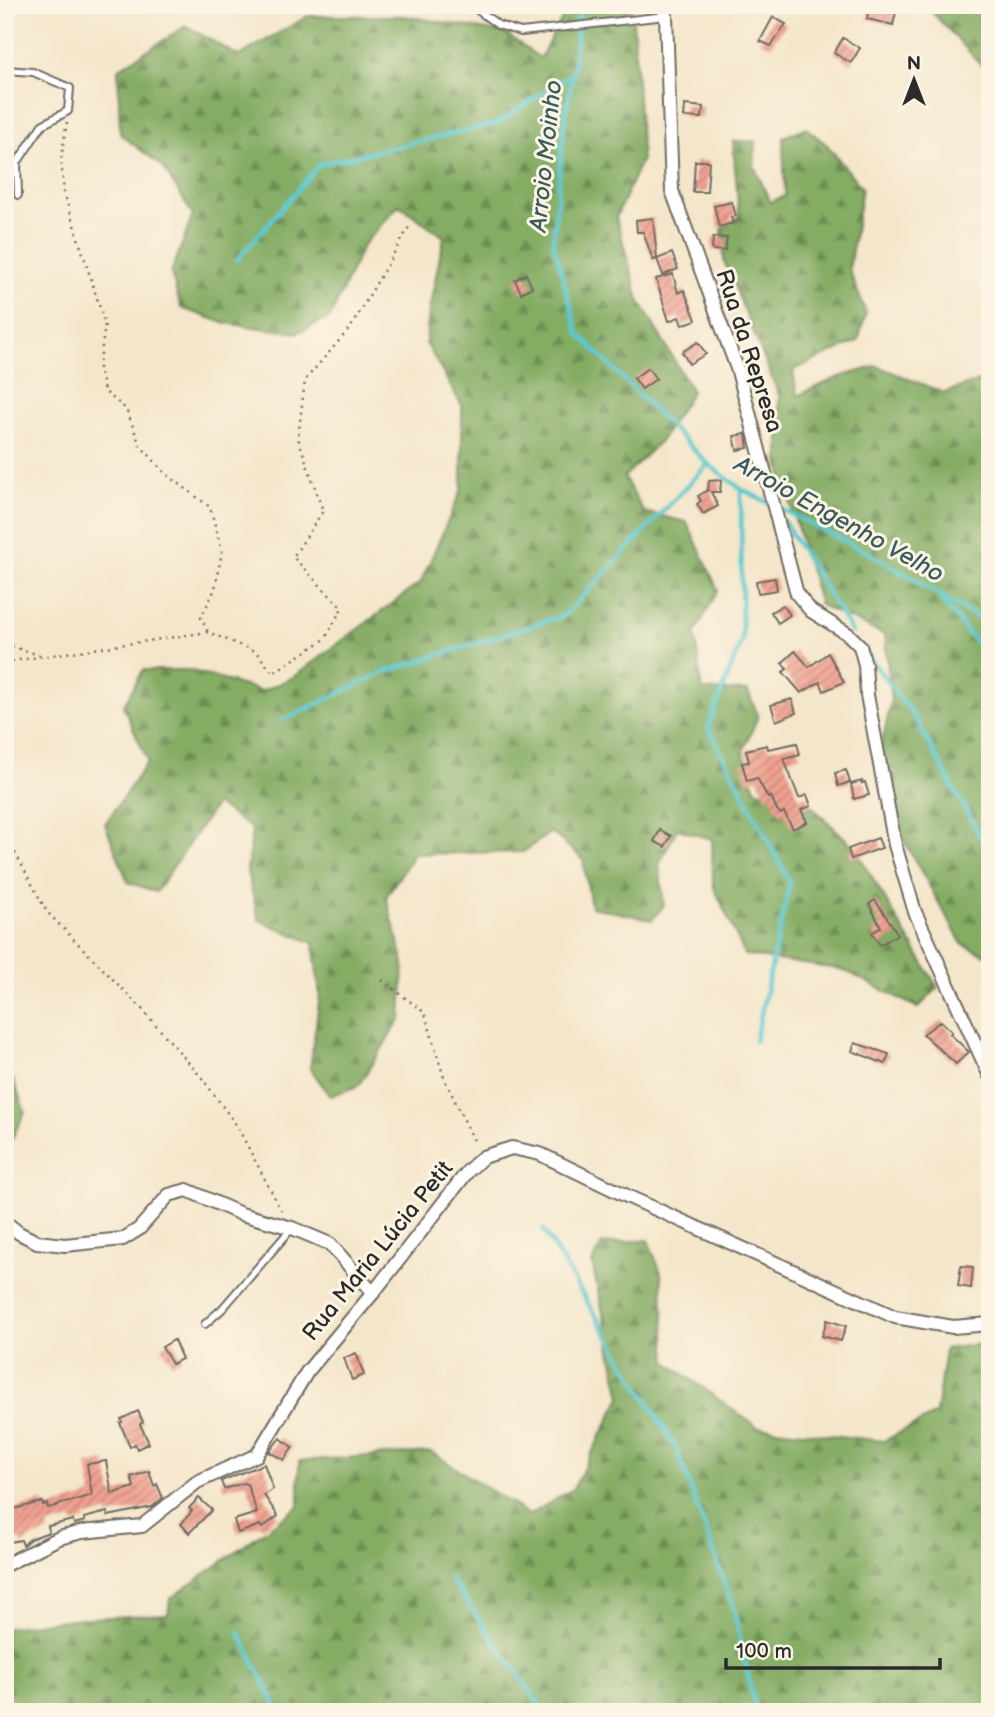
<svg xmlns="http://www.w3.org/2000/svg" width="995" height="1717" font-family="'Balsamiq Sans',sans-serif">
<defs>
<pattern id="forest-firs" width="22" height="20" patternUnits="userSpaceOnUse" patternTransform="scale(1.75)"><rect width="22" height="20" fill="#84ac63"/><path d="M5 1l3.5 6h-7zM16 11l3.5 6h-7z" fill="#6c8c52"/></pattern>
<pattern id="building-hatch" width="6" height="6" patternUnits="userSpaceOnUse" patternTransform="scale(1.75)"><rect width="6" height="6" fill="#f1a190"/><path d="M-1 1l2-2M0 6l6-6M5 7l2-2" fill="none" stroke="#c38376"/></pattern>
</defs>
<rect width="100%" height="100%" fill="#fcf5e5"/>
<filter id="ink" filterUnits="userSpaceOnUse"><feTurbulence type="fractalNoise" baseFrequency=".0143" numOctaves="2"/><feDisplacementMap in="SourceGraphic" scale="14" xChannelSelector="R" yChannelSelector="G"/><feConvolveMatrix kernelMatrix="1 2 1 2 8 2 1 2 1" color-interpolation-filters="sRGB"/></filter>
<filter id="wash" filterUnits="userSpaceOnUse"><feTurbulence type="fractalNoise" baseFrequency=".00686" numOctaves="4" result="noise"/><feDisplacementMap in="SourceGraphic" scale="28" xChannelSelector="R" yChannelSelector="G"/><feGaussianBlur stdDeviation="1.57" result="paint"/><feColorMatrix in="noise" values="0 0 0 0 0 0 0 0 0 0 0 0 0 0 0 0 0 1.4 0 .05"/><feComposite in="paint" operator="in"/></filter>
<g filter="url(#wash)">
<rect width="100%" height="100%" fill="#f4e6ca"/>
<g fill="url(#forest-firs)" stroke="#586c47" stroke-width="2">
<polygon points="570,5 632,5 642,159 616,217 639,300 692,391 662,439 624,477 644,512 687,522 718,590 695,633 702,690 748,691 758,716 743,751 755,789 809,804 854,847 938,988 918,1008 844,970 745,955 713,885 712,839 677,829 659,864 664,905 652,920 591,907 583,859 551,832 523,852 414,854 386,897 404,963 401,1018 358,1086 330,1096 310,1068 320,995 313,943 259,920 247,872 252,829 216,804 156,892 128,882 105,824 148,761 123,706 143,670 189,670 262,691 292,678 421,582 462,489 462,406 426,343 429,310 444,237 399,205 363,245 330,318 297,333 224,323 181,308 171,273 193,215 163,167 120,134 118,69 186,26 239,56 308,16 404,16 505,33 540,58"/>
<polygon points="925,5 990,5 990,74 927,7"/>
<polygon points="806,128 827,145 862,188 849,269 866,313 858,341 793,370 797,396 839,377 877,366 944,393 990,377 990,957 962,944 898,830 879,757 891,702 885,635 820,605 779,465 779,395 724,261 722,229 739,217 733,141 756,141 754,166 770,202 785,196 783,137"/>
<polygon points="5,1074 12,1077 25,1112 5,1153"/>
<polygon points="648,1240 661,1273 667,1362 757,1427 884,1441 936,1414 945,1349 990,1343 990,1712 5,1712 5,1628 72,1619 168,1614 170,1599 299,1506 299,1461 431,1452 529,1515 573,1489 621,1397 592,1263 602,1244"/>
</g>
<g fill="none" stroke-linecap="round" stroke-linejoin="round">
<g stroke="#5cc9cf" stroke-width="4.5">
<polyline points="580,5 573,73 565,117 553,242 578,333 708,464 741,489 769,503"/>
<polyline points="237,260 320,164 496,124 573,73"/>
<polyline points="741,489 742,640 708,727 790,882 755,1041"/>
<polyline points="777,507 878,558 990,625"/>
<polyline points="783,520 852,632"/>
<polyline points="940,598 990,660"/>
<polyline points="866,653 914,716 987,849 990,850"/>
<polyline points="283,720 385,672 565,615 708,464"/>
<polyline points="543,1229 676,1448 733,1606 756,1712"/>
<polyline points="450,1578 545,1712"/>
<polyline points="239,1632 279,1712"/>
</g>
</g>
<g id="blocks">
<g fill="url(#building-hatch)">
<polygon points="877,7 896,12 893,25 867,19 869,8 877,10"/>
<polygon points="773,17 786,24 771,46 760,41"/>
<polygon points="843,38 860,48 851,63 834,53"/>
<polygon points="685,105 703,107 702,118 684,117"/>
<polygon points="695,161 709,161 707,192 693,192"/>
<polygon points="732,202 736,216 731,217 733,223 719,227 714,206"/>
<polygon points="653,218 657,259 653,260 643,232 637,232 636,220"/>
<polygon points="713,237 727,238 725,251 712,250"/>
<polygon points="672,253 678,269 663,275 657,259"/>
<polygon points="526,274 532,287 521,293 515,280"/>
<polygon points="673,274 678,293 684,290 696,320 682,325 679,317 669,321 656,279"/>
<polygon points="698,342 706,354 689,364 682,352"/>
<polygon points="648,368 656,379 642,389 634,378"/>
<polygon points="746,434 748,448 737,450 734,436"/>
<polygon points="721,480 720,492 711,492 718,506 703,514 697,504 701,501 698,496 708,490 709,481"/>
<polygon points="775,578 777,590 758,593 756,581"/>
<polygon points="783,605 790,615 778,623 771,612"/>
<polygon points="795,651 809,667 828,653 844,682 824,691 820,682 801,693 783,672 787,669 782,663"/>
<polygon points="792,699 796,713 776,721 771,705"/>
<polygon points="797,743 800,755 784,759 799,798 807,795 811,806 801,810 807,822 793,829 784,812 781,814 777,810 771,796 768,798 757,778 747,781 742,763 749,762 746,750 767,745 768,749"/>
<polygon points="846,770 850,782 838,786 835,773"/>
<polygon points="862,781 862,783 865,782 869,795 854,799 851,784"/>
<polygon points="660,830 671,836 665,847 654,841"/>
<polygon points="878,838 882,848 851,859 848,849"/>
<polygon points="875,900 898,934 880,945 872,933 881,927 869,904"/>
<polygon points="941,1021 952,1032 950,1034 969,1052 956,1064 923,1034"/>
<polygon points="855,1043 889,1054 885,1064 852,1051"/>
<polygon points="961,1266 973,1267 971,1288 958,1286"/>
<polygon points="827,1320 846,1326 841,1341 822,1336"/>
<polygon points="174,1340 182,1359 172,1364 162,1347"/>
<polygon points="356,1353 364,1375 352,1380 344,1358"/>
<polygon points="138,1411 143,1422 140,1424 149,1443 137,1449 135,1444 130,1447 120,1423 122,1422 121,1419"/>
<polygon points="280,1438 293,1447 284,1460 269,1452"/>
<polygon points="106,1461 112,1494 134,1487 131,1477 149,1471 154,1486 157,1484 163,1498 152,1507 108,1516 107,1512 84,1518 85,1521 74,1524 73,1520 48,1526 49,1532 30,1539 23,1545 21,1540 5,1543 5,1511 42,1502 43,1505 47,1504 48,1508 92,1495 87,1464"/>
<polygon points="264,1464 273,1489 264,1495 278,1516 262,1528 260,1525 238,1533 234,1520 257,1513 247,1484 243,1483 224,1489 221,1481"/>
<polygon points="199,1498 212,1510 189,1533 181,1524 192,1511 189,1508"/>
</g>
</g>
</g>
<g filter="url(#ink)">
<use href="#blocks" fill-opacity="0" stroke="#716c63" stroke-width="2"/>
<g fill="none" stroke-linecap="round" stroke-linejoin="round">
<g stroke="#716c63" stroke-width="10">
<g id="lane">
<polyline points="471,5 498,25 521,32 666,16"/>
<polyline points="5,70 33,72 70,88 68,111 42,125 17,163 18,195"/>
<polyline points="205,1324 222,1309 292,1228"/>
</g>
</g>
<g stroke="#716c63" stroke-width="16">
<g id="street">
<polyline points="663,5 666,16 672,191 738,371 797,594 811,611 848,634 860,646 865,665 867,695 895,845 915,912 990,1076"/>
<polyline points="5,1222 19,1233 37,1242 65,1245 123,1239 139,1229 169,1195 187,1190 241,1214 292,1228 330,1244 373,1293"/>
<polyline points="5,1565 59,1538 82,1532 142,1526 197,1482 257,1455 307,1372 373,1293 468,1171 483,1157 512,1148 540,1154 629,1197 895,1317 953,1327 990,1324"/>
</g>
</g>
<g stroke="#716c63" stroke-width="2.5" stroke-dasharray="2 5" stroke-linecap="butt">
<polyline points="67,122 61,159 64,193 105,324 99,368 104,391 126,409 140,445 165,473 210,507 222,551 215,589 201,618 208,632"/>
<polyline points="5,644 42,656"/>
<polyline points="5,662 208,632 256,652 273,673 325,639 342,608 293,557 323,511 298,438 305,380 351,327 409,227"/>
<polyline points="5,834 47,912 142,1009 202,1078 237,1126 281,1210"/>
<polyline points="382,980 425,1013 444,1078 476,1145"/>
</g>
<use href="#lane" stroke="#fff" stroke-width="6"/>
<use href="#street" stroke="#fff" stroke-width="12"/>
</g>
</g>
<g text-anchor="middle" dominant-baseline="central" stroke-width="6" stroke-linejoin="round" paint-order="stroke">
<g font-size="23" fill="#2b2b2b" stroke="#fcf5e5">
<text transform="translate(749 351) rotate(72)">Rua da Represa</text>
<text transform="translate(378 1251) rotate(-51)">Rua Maria Lúcia Petit</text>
</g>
<g font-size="24" font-style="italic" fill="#3a5a5c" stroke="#fcf5e5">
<text transform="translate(546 156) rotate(-84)">Arroio Moinho</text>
<text transform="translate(839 519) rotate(29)">Arroio Engenho Velho</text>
</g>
</g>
<rect width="995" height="1717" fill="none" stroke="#fcf5e5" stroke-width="28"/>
<g transform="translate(914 80)" stroke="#fcf5e5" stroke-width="5" paint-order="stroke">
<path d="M0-5L12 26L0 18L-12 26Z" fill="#2b2b2b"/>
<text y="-10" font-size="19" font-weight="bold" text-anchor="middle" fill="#2b2b2b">N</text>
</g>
<path d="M726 1658v10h214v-10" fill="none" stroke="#2b2b2b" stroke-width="3.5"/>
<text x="736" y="1658" font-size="21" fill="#2b2b2b" stroke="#fcf5e5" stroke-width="5" paint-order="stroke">100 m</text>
</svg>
